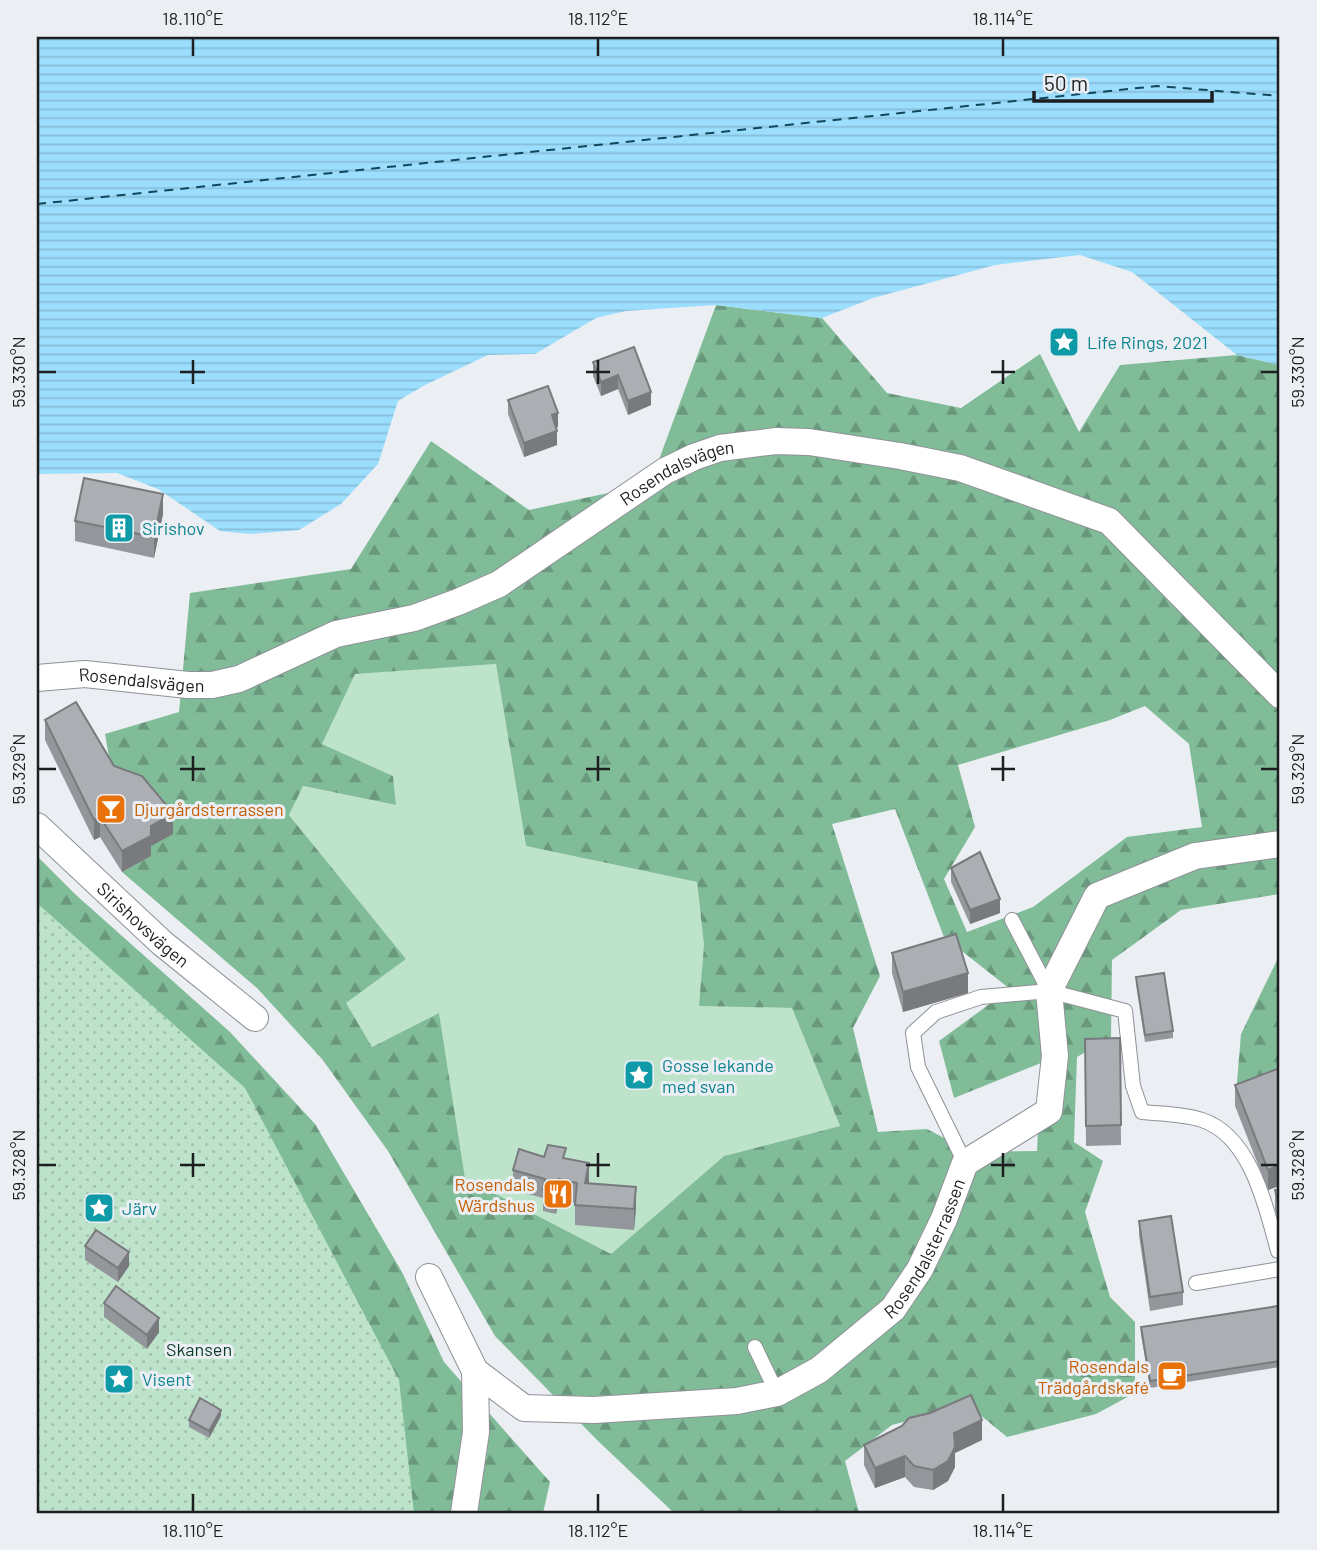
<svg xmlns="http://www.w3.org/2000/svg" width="1317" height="1550" font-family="Barlow,sans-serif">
<defs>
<pattern id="forest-firs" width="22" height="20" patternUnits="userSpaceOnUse" patternTransform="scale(1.75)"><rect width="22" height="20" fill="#81bc98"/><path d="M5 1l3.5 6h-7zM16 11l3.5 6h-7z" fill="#69987c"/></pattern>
<pattern id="park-dots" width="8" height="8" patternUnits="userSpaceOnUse" patternTransform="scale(1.75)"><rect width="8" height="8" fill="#bde4cb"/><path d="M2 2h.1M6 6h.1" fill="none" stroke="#a2c3ae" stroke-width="1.8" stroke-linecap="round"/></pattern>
<pattern id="water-rules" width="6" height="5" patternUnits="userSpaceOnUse" patternTransform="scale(1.75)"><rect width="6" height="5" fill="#9cdefd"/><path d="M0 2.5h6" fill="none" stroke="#86bed9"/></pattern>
</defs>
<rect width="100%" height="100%" fill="#ebeff4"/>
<polygon fill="#bde4cb" points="496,664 526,846 697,882 704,945 700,1006 792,1008 840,1126 724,1156 611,1254 465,1178 439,1013 372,1047 345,1003 406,959 289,815 302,786 396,805 393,776 322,744 355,673"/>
<g fill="url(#forest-firs)" fill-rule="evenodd">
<path d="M716,305L822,318L887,393L961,408L1040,354L1079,432L1120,365L1237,355L1280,365V894L1181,910L1112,960L1111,1037L1077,1057L1074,1142L1103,1161L1085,1212L1110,1297L1135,1322V1393L1096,1414L1007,1437L968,1405L892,1425L845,1461L859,1513H674L597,1440L495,1336L388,1151L322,1059L257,988L122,872L151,856L114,786L105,734L179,712L190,593L351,569L431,441L529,510L650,484ZM496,664L526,846L697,882L704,945L699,1006L792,1008L840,1126L724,1156L611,1254L465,1178L439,1013L372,1047L346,1003L406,959L289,815L303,786L396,805L393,776L322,744L355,674ZM1145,706L1189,744L1202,827L1127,837L1033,907L967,932L944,879L975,827L958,765L1110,720ZM895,809L944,937L1010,989L939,1041L954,1098L1041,1063L1037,1151L971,1152L927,1129L878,1132L853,1028L880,976L832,824Z"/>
<polygon points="37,856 76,895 230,1032 315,1124 402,1272 444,1362 550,1482 543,1513 54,1513 37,1457"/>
<polygon points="1280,954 1280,1088 1235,1106 1241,1034"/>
</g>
<polygon fill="url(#park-dots)" points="37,903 245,1088 399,1380 414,1513 37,1513"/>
<polygon fill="url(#water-rules)" points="37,37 1280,37 1280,365 1237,355 1132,272 1080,255 995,265 873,298 822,318 716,305 626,311 596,318 535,354 488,355 425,385 398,401 378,464 341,504 299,530 250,534 220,531 158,489 117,473 37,474"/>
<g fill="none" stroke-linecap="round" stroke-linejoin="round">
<polyline stroke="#10475c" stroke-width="2" stroke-dasharray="9 7" stroke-linecap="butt" points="37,204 1157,86 1280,96"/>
<g stroke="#8e9196" stroke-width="16">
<g id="service">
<path d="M1049,991L1125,1011L1133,1086L1142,1112C1161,1114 1184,1114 1202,1120C1251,1136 1266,1207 1278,1251H1280"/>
<polyline points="965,1163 918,1067 913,1033 936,1012 981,997 1049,991 1012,920"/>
<polyline points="1196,1283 1280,1269"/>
<polyline points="755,1347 777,1393"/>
</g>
</g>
<g stroke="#8e9196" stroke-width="28">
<g id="minor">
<path id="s1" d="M37,678L85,674L188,685H212L239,679L336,634L414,618L458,602L499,584L665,471L694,457L720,448L776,441L809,442L900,456L960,468L1109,521L1280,695"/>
<path id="s2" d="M37,826L162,943L255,1018"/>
<polyline points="429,1277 475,1371 476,1432 464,1513"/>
<path id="s3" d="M475,1371L524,1408L594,1410L737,1401L777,1393L819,1370L893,1309L920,1269L944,1219L965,1163L1049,1111L1055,1056L1049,991L1097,896L1195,856L1280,844"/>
</g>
</g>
<use href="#service" stroke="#fff" stroke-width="14"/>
<use href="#minor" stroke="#fff" stroke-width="26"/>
</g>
<g fill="#93969a">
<polygon points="634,347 651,405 628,415 618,389 601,396 593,376 593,362"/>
<polygon points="508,400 558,427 556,427 557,445 524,457 508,414"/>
<polygon points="163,514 154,558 75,541 75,521"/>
<polygon points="45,720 114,766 173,834 151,846 151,856 122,872 100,837 94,840 45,740"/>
<polygon points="951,868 1000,913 970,924 951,882"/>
<polygon points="892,953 968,993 903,1012 892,973"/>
<polygon points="1136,977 1173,1031 1173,1038 1145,1042 1136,984"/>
<polygon points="1120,1038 1121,1145 1086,1146 1085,1039"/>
<polygon points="1280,1068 1268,1190 1235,1106 1235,1085"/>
<polygon points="566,1159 589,1183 636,1208 634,1230 575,1225 575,1203 559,1199 556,1214 543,1211 543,1198 513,1190 513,1170"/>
<polygon points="1280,1189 1280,1232 1275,1210 1275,1190"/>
<polygon points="1139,1221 1183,1292 1183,1305 1150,1311 1139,1235"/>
<polygon points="85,1246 129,1266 118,1282 85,1260"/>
<polygon points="104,1303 159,1332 147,1349 104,1317"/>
<polygon points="1280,1322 1280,1367 1150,1388 1141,1334 1141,1327"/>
<polygon points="221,1416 209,1438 189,1427 189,1420"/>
<polygon points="982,1440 955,1453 955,1467 948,1481 933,1490 914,1487 905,1477 875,1488 864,1465 864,1445"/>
</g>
<g fill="#787a7d">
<polygon points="618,375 618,389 601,396 601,382"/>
<polygon points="651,392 651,405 628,415 628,401"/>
<polygon points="558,413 558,427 552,429 552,415"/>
<polygon points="557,431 557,445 524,457 524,443"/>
<polygon points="163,494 163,514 154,558 154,537"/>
<polygon points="173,813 173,834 151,846 151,856 122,872 122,851 151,826"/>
<polygon points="100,817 100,837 94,840 94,820"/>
<polygon points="1000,899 1000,913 970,924 970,910"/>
<polygon points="968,973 968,993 903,1012 903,992"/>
<polygon points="589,1163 589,1183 585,1183"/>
<polygon points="1280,1165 1280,1186 1268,1190 1268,1170"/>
<polygon points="559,1179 559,1199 556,1214 556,1194"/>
<polygon points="636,1187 636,1208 634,1230 634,1209"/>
<polygon points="129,1252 129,1266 118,1282 118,1268"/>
<polygon points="159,1318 159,1332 147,1349 147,1335"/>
<polygon points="221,1410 221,1416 209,1438 209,1431"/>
<polygon points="982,1420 982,1440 955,1453 955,1467 948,1481 933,1490 933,1470 954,1433"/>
<polygon points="905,1456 905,1477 875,1488 875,1468"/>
</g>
<g fill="#abafb3" stroke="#787a7d" stroke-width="2">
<polygon points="634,347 651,392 628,401 618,375 601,382 593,362"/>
<polygon points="548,386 558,413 552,415 557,431 524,443 508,400"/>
<polygon points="84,478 163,494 154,537 75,521"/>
<polygon points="76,702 114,766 142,776 173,813 151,826 151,836 122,851 100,817 94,820 45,720"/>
<polygon points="980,852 1000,899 970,910 951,868"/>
<polygon points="956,934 968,973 903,992 892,953"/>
<polygon points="1164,973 1173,1031 1145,1035 1136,977"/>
<polygon points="1120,1038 1121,1125 1086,1126 1085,1039"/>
<polygon points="1280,1068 1280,1165 1268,1170 1235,1085"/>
<polygon points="548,1145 566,1148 563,1158 589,1163 585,1183 636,1187 634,1209 575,1205 577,1183 559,1179 556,1194 543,1190 545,1179 513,1170 519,1149 544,1157"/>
<polygon points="1280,1189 1280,1212 1275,1190"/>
<polygon points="1171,1216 1183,1292 1150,1297 1139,1221"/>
<polygon points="96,1230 129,1252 118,1268 85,1246"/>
<polygon points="116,1286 159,1318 147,1335 104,1303"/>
<polygon points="1278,1306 1280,1322 1280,1361 1150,1381 1141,1327"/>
<polygon points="971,1395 982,1420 954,1433 955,1447 948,1461 933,1470 914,1466 905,1456 875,1468 864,1445 902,1426 909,1418 930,1413"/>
<polygon points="200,1398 221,1410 209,1431 189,1420"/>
</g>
<path fill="none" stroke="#1d1e20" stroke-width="2.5" d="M193,38V56M598,38V56M1003,38V56M193,360V384M598,360V384M1003,360V384M38,372H56M180,372H205M586,372H610M991,372H1015M1261,372H1278M193,756V781M598,756V781M1003,756V781M38,769H56M180,769H205M586,769H610M991,769H1015M1261,769H1278M193,1153V1177M598,1153V1177M1003,1153V1177M38,1165H56M180,1165H205M586,1165H610M991,1165H1015M1261,1165H1278M193,1494V1512M598,1494V1512M1003,1494V1512"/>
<defs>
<g id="sight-square" transform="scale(1.575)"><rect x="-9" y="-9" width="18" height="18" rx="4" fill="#0f9aa8" stroke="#ebeff4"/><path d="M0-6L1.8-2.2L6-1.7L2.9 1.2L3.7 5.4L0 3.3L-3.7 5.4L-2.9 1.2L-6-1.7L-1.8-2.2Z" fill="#fff"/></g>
<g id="building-square" transform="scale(1.575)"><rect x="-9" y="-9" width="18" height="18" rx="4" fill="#0f9aa8" stroke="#ebeff4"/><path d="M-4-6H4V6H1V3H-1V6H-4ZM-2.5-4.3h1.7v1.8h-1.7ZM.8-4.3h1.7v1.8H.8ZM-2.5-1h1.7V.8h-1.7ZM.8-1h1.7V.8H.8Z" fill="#fff"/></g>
<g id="bar-square" transform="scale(1.575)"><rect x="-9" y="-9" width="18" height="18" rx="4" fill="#e8710a" stroke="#ebeff4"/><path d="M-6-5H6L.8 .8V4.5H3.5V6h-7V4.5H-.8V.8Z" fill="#fff"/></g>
<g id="restaurant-square" transform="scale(1.575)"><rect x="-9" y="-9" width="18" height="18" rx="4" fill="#e8710a" stroke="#ebeff4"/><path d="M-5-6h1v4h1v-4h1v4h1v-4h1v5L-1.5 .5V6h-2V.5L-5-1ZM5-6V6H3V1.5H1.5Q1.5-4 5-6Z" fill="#fff"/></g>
<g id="cafe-square" transform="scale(1.575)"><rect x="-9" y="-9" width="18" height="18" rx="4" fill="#e8710a" stroke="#ebeff4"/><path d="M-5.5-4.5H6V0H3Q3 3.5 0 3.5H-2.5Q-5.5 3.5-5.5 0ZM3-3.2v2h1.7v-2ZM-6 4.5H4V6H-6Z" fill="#fff"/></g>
</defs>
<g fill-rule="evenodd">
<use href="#sight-square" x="1064" y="342"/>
<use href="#building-square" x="119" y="528"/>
<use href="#bar-square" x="111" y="809"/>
<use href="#sight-square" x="639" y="1075"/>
<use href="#restaurant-square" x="558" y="1194"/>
<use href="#sight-square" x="99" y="1208"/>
<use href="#cafe-square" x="1172" y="1376"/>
<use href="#sight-square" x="119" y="1379"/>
</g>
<g text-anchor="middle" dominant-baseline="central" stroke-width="6" stroke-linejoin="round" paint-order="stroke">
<g font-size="18" fill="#0d838f" stroke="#ebeff4" text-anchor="start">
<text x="1087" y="342">Life Rings, 2021</text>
<text x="142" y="528">Sirishov</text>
<text x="662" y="1065">Gosse lekande<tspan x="662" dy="21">med svan</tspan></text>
<text x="122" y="1208">Järv</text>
<text x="142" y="1379">Visent</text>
</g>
<g font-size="18" fill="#1d1e20" stroke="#ebeff4">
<text stroke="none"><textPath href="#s1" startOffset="693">Rosendalsvägen</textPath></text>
<text stroke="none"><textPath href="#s1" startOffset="105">Rosendalsvägen</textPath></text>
<text stroke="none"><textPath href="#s2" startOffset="145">Sirishovsvägen</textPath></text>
<text stroke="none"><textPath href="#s3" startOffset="528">Rosendalsterrassen</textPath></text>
</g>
<g font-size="18" fill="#c56008" stroke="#ebeff4" text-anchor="end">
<text x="134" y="809" text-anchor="start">Djurgårdsterrassen</text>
<text x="535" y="1184">Rosendals<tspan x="535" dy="21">Wärdshus</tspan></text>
<text x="1149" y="1366">Rosendals<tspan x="1149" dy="21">Trädgårdskafé</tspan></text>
</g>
<g font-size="18" fill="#0b3b24" stroke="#ebeff4">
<text x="199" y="1349">Skansen</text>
</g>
</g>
<rect width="1317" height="1550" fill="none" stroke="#ebeff4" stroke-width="77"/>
<path d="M1034 91v10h178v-10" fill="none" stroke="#1d1e20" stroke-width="3.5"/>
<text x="1044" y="91" font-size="21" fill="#1d1e20" stroke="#ebeff4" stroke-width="5" paint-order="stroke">50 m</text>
<rect x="38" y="38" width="1240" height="1474" fill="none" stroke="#1d1e20" stroke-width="2.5"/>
<g font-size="18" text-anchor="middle" fill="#1d1e20">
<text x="193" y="25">18.110°E</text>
<text x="598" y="25">18.112°E</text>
<text x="1003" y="25">18.114°E</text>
<text transform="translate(19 372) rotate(-90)" y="6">59.330°N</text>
<text transform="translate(1298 372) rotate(-90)" y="6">59.330°N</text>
<text transform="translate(19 769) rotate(-90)" y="6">59.329°N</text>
<text transform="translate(1298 769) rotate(-90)" y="6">59.329°N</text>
<text transform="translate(19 1165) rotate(-90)" y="6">59.328°N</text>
<text transform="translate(1298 1165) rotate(-90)" y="6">59.328°N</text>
<text x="193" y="1537">18.110°E</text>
<text x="598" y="1537">18.112°E</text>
<text x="1003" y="1537">18.114°E</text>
</g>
</svg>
